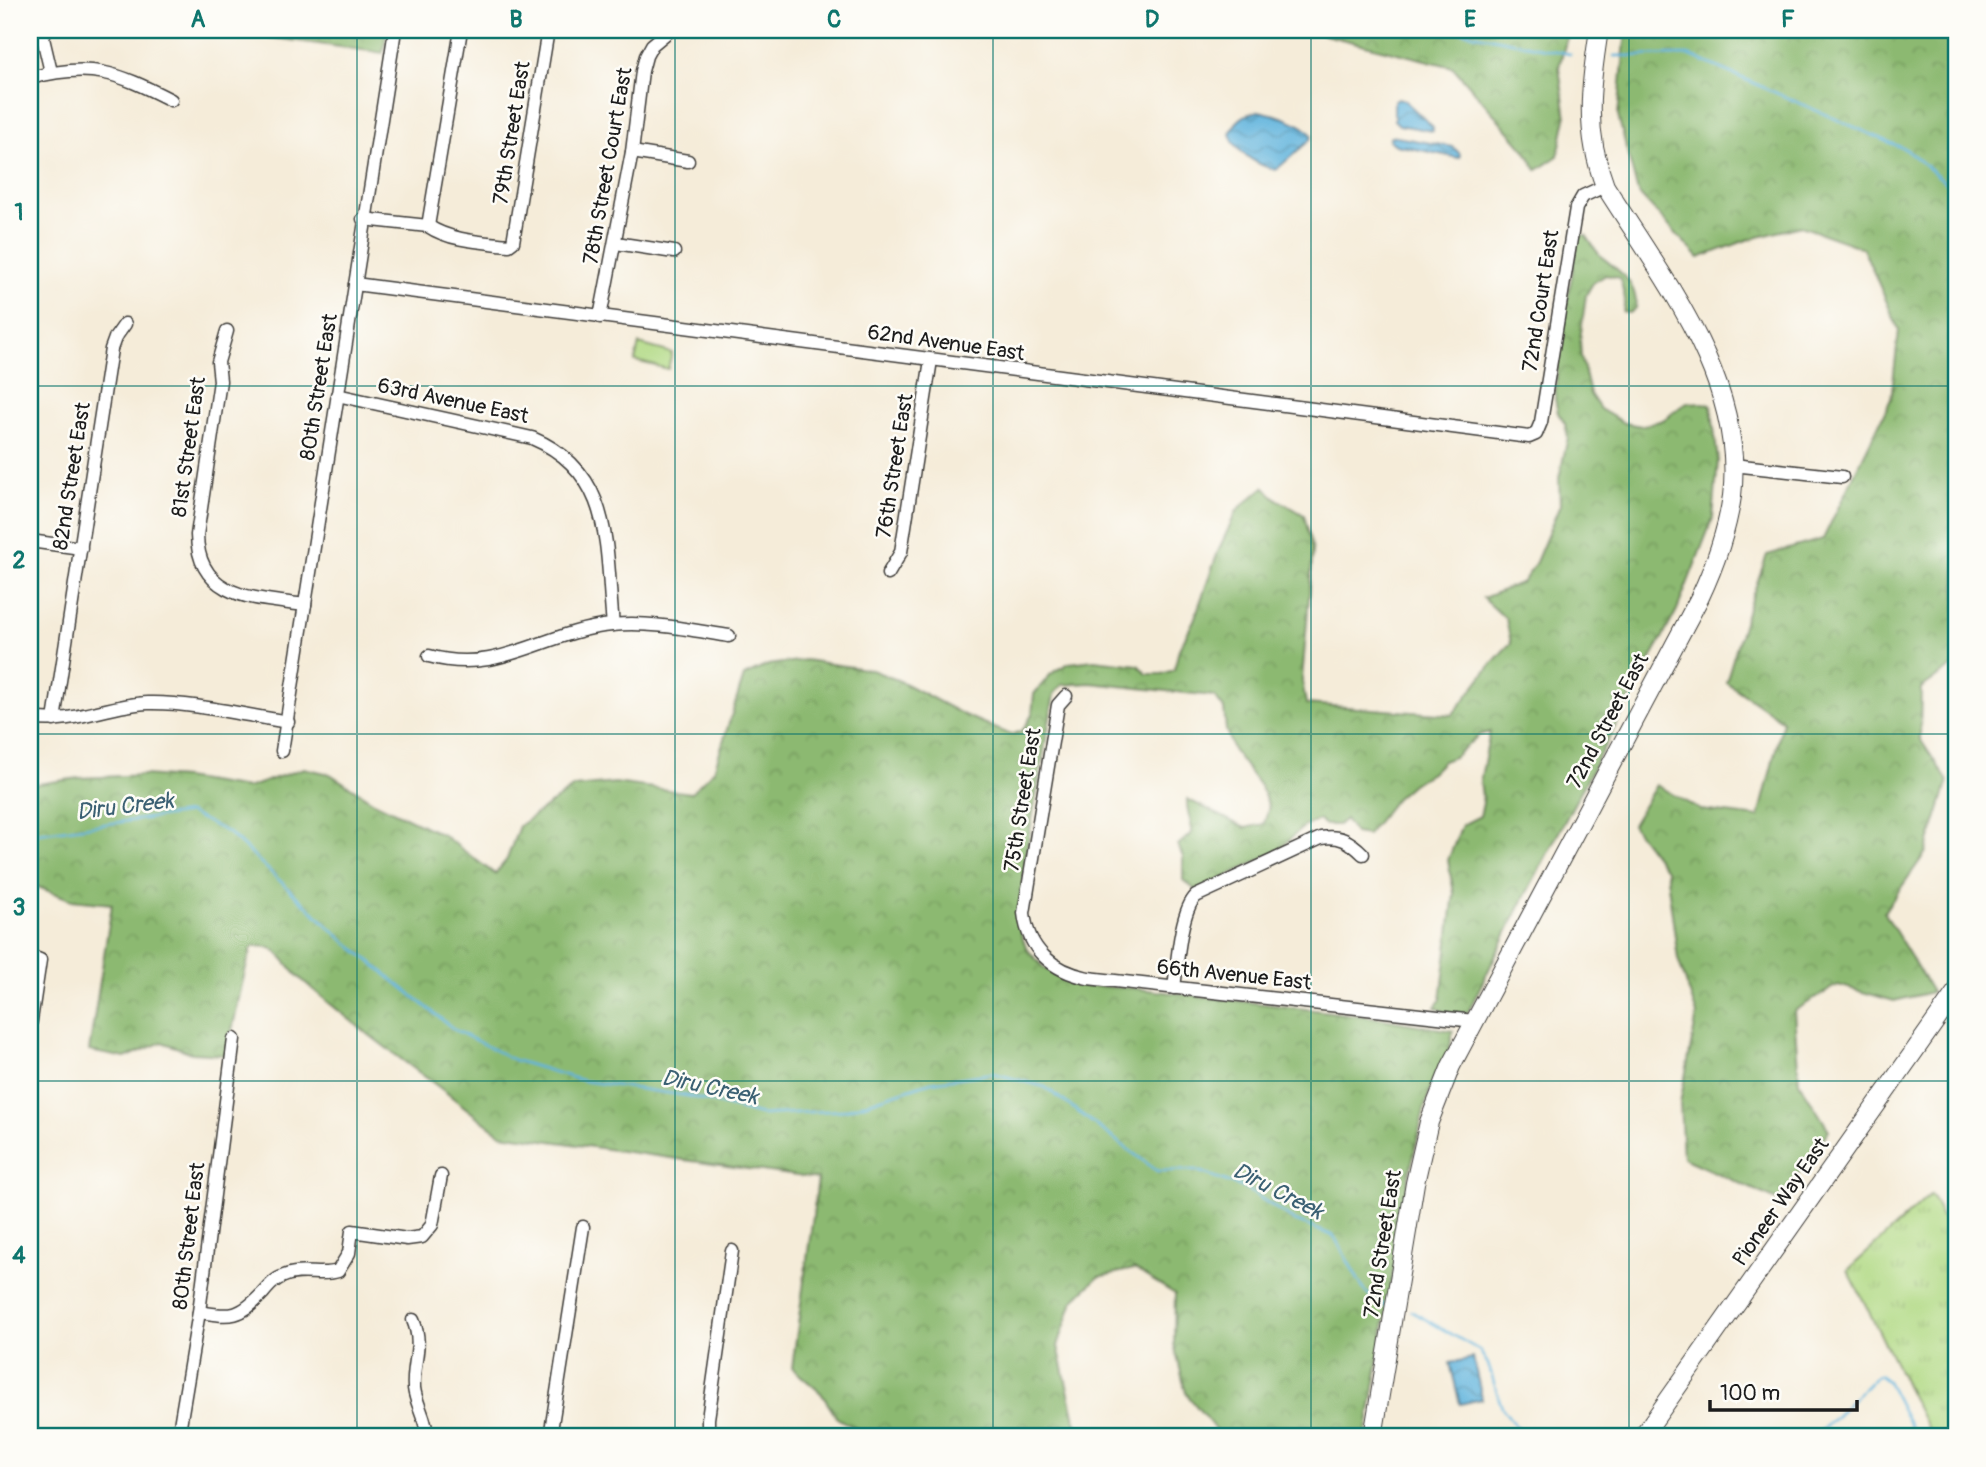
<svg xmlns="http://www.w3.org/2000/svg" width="1986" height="1467" font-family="Pangolin,sans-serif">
<defs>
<pattern id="grass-tufts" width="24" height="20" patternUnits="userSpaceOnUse" patternTransform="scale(1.75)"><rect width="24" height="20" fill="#b0d983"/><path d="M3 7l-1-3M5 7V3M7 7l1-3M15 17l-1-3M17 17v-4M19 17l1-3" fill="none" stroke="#97ba71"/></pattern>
<pattern id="forest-crowns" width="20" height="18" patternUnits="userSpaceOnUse" patternTransform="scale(1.75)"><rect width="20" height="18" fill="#8cb971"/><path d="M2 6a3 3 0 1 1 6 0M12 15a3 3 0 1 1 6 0" fill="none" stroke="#789e61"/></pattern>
<pattern id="water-waves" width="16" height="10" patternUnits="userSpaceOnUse" patternTransform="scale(1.75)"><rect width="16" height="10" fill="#61b4dd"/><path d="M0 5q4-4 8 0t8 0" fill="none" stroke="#4f92b2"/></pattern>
</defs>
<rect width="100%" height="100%" fill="#fdfcf7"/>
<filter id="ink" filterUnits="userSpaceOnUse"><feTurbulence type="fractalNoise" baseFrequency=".0143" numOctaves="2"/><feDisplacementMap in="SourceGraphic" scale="14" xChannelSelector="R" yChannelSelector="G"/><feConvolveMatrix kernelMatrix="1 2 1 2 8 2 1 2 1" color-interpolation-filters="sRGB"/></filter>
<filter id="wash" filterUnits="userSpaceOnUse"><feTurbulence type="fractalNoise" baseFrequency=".00686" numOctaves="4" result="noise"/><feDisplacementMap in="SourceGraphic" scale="28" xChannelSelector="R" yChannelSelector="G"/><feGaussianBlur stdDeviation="1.57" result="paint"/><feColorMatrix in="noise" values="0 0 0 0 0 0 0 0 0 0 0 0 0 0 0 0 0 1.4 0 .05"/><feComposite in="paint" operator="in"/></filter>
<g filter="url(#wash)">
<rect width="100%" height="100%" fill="#f5ecd9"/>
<polygon fill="url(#grass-tufts)" stroke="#667a50" stroke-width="2" points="1931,1194 1956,1245 1956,1437 1932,1437 1848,1270"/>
<g fill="url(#forest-crowns)" stroke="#546a46" stroke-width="2">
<polygon points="253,30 387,30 383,53 252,35"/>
<polygon points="1305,30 1569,30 1559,67 1566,118 1558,156 1537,170 1525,150 1453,67"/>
<polygon points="1626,30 1956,30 1956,664 1921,688 1920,739 1948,781 1926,852 1884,912 1932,992 1894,1001 1838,985 1794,1011 1799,1082 1829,1130 1779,1201 1683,1158 1680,1103 1697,1015 1678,959 1666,870 1632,825 1656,785 1701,810 1759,817 1783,721 1726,682 1749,605 1767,555 1823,539 1891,399 1899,330 1863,248 1801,226 1747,240 1699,258 1638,193 1618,116"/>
<path d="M1579,235H1586C1591,243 1596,252 1603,258C1620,271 1638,284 1636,308L1630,313L1623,312L1625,299L1620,278L1606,275L1593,283L1586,295L1580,340L1581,356L1590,394L1600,409L1624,423L1642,426L1663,420L1687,402L1711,404L1718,461L1713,518L1677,610L1525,896L1468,1012C1455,1015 1447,1014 1435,1007L1441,999L1454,893L1448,860L1462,825L1480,816L1483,803L1480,782L1490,732L1479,735L1454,757L1443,761L1431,773L1412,784L1396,798L1367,835L1355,833L1345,819L1338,825H1325L1318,820C1298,827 1293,838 1278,851L1197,891L1183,880V857L1178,845L1192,833C1192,821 1186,812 1187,799L1245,828L1264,824L1269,806L1260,786L1233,750L1226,730L1224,709L1214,696L1090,683L1062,685L1054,694L1028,842L1019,916L1021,934L1027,949L1044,968L1081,986L1132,988L1372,1017L1453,1031L1449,1052L1434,1077L1425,1106L1409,1175L1366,1437H1221L1186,1393L1174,1344L1175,1294L1134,1269L1098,1277L1073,1301L1058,1346L1079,1437H871L837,1418L821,1393L792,1368L818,1179L501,1134C478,1119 458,1101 436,1085C390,1051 344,1017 301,979C282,963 281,942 252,947C240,983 237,1019 225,1055L192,1053L162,1042L125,1058L89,1051L112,904L72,900L30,884V785L79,778L144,775L184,778L247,788L304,768L330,774L374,802L443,835L495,874L507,859L519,826L574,787L615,783L691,793L714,770L744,676L768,665L805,660L872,670L900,681L964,715L1011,735L1022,731L1032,715L1034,694L1051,674L1069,663L1094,660L1138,665L1147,674H1162L1174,670L1179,649L1194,620L1219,549L1237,510L1264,487L1277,499L1304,515L1313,550L1302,680L1306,704L1452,715C1472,692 1489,663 1511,643L1506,619L1483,598L1523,582L1536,562L1560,505L1559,478L1568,437L1565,424L1558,413L1555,399L1559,348Z"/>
</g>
<polygon fill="#b0d983" stroke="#667a50" stroke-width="2" points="639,344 672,353 668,369 635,361"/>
<g fill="url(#water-waves)" stroke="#3e687c" stroke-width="2">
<polygon points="1398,98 1404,100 1433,127 1433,131 1399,125 1394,120 1394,101"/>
<path d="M1259,111C1275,114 1302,122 1312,135L1310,140L1276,170C1257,165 1235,152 1230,134C1236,120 1244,114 1259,111Z"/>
<polygon points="1391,136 1453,147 1460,154 1459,158 1396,145 1389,140"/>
<polygon points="1473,1358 1482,1399 1460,1404 1450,1363"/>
</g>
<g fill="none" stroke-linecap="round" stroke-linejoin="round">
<g stroke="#61b4dd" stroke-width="2.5">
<polyline points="1454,30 1570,54"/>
<polyline points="1614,56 1689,55 1907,150 1956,191"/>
<polyline points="30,834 189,813 229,833 341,938 455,1030 514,1060 584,1081 688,1096 761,1115 845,1110 931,1082 993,1073 1045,1087 1157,1171 1195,1170 1245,1188 1295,1221 1334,1236 1365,1292 1387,1307"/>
<polyline points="1411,1311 1479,1350 1488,1364 1502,1408 1524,1437"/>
<polyline points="1815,1437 1875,1377 1879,1375 1887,1381 1916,1437"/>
</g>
</g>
</g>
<g filter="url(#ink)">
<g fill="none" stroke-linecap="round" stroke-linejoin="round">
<g stroke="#3d3b38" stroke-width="15">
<g id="minor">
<polyline points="41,30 51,72"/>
<path d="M30,78C91,62 116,72 171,100"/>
<polyline points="632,152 688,161"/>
<path d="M363,219L428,226C450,241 483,242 509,245L513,242L548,30"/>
<polyline points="428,226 461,30"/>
<polyline points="616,243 674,252"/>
<polyline points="355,284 1529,437 1536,434 1541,422 1576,208 1583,196 1605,186"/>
<polyline points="600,317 632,152 642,71 646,56 652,45 670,30"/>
<path d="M227,331L218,362L220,381L197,535C198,600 257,598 305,605"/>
<path d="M337,395L532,438C615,473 605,549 613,625"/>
<polyline points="1733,465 1842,477"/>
<polyline points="30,541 81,548"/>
<polyline points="888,574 901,552 931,360"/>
<path d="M429,656C500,676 544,631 612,625C650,621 691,630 729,636"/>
<path d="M1066,696L1058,705L1024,913C1028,950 1053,971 1088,978L1474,1021"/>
<path d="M30,718C73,725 106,705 148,703C192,702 243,715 288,722"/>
<polyline points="54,720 111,349 115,338 125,324"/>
<polyline points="282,751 395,30"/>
<polyline points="30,956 40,960 30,1027"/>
<path d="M1174,988C1177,966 1180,911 1196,896L1321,838C1340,835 1350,841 1363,854"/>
<path d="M199,1312C233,1317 239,1318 263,1293C269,1286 275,1279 284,1276C301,1268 321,1277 338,1271L349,1253L352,1231L407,1239L422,1237L432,1225L441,1176"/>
<path d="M413,1320C424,1346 412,1362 414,1388C416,1405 427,1419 427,1437"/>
<polyline points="178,1437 199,1312 234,1039"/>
<polyline points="550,1437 583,1227"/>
<polyline points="708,1437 708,1419 732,1251"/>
</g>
</g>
<g stroke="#3d3b38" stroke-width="20">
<g id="secondary">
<path d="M1373,1437L1415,1183L1429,1122L1451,1066L1700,597C1715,565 1727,531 1732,496C1746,382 1662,277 1605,186C1584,131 1590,86 1599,30"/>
<polyline points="1642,1437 1956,992"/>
</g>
</g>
<use href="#minor" stroke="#fff" stroke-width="12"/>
<use href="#secondary" stroke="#fff" stroke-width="18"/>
</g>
</g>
<path fill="none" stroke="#0f766e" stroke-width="2" stroke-opacity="0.55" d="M357,30V1437M675,30V1437M993,30V1437M1311,30V1437M1629,30V1437M30,386H1956M30,734H1956M30,1081H1956"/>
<g text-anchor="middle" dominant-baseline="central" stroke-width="5" stroke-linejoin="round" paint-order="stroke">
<g font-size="21" fill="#1c1c1c" stroke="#fdfcf7">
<text transform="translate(512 133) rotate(-81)">79th Street East</text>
<text transform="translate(608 166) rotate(-80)">78th Street Court East</text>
<text transform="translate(1541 301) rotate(-81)">72nd Court East</text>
<text transform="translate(946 343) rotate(8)">62nd Avenue East</text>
<text transform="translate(319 387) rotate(-81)">80th Street East</text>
<text transform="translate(453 401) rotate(12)">63rd Avenue East</text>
<text transform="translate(189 447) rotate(-82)">81st Street East</text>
<text transform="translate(895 466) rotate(-81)">76th Street East</text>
<text transform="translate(72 476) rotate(-81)">82nd Street East</text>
<text transform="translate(1608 721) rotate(-62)">72nd Street East</text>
<text transform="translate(1023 800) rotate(-81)">75th Street East</text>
<text transform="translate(1234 975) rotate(6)">66th Avenue East</text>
<text transform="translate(1781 1202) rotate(-55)">Pioneer Way East</text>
<text transform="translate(189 1236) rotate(-83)">80th Street East</text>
<text transform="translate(1383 1244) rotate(-81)">72nd Street East</text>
</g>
<g font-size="23" font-style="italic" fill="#3b6073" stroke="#fdfcf7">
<text transform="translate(125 806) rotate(-7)">Diru Creek</text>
<text transform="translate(710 1087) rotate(12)">Diru Creek</text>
<text transform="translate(1278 1191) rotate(27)">Diru Creek</text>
</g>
</g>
<rect width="1986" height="1467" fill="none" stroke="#fdfcf7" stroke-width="77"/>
<path d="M1710 1400v10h147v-10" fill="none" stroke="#1c1c1c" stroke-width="3.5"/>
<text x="1720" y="1400" font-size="21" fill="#1c1c1c" stroke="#fdfcf7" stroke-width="5" paint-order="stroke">100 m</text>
<rect x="38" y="38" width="1910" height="1390" fill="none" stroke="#0f766e" stroke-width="2.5"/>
<g font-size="23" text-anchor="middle" font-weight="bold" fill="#0f766e">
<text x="198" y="27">A</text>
<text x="516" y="27">B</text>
<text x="834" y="27">C</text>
<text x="1152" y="27">D</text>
<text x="1470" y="27">E</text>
<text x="1788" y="27">F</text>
<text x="19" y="220">1</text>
<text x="19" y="568">2</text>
<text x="19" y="915">3</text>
<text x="19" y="1263">4</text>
</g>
</svg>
